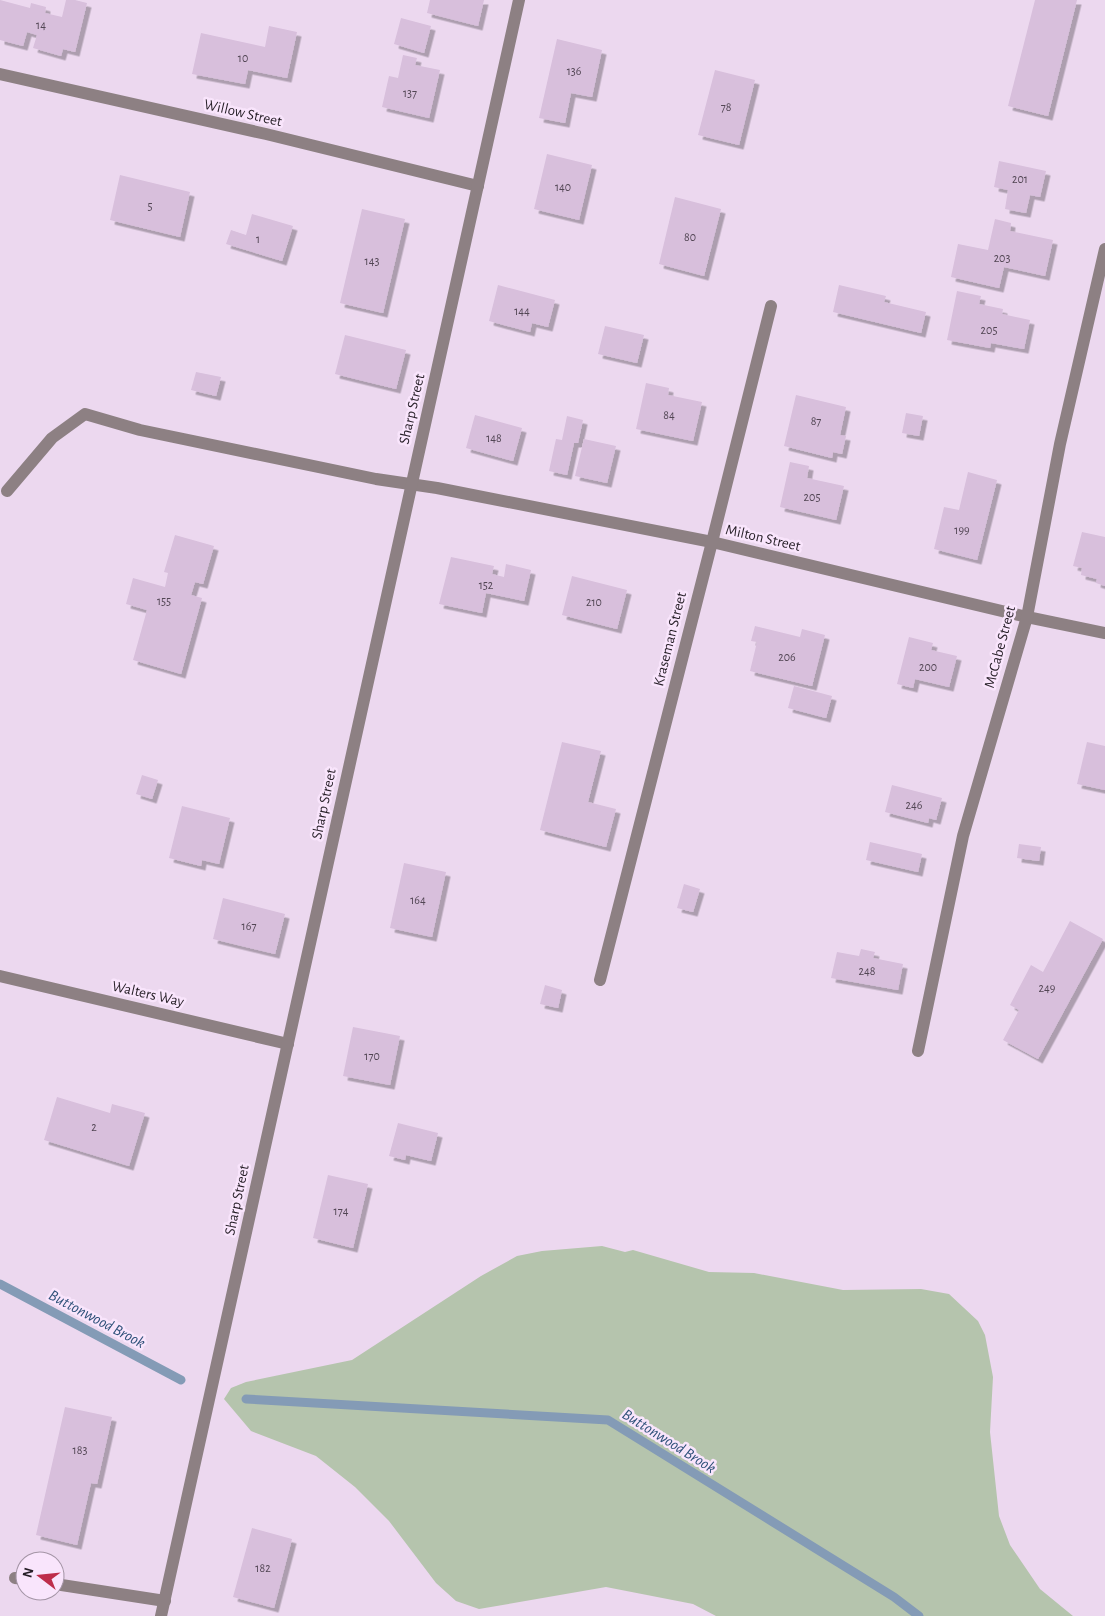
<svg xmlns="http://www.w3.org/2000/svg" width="1105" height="1616" font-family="'Alegreya Sans',sans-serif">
<defs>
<filter id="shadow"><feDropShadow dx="4.5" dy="4.5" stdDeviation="0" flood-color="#0004"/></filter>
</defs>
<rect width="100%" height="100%" fill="#ecd8ef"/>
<polygon fill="#b5c4ad" points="602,1246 625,1252 633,1250 709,1272 754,1273 843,1290 921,1289 949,1294 978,1321 985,1335 993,1377 990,1432 999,1516 1010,1545 1040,1589 1073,1616 716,1616 693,1604 606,1587 479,1609 456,1601 436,1583 389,1521 355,1487 316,1456 251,1431 224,1399 231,1388 246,1382 352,1360 481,1276 517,1256 542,1251"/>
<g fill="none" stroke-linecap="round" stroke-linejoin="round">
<g stroke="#849bb6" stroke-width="9">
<polyline points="0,1284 181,1380"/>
<polyline points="246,1399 608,1420 894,1597 919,1616"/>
</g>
</g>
<g fill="#d8bfdc" filter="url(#shadow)">
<polygon points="0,0 30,8 31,3 46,7 45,13 62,17 66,0 75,0 87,3 75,52 63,49 61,56 33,48 37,35 27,32 23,46 0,40"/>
<polygon points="430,0 484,0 478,26 427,13"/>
<polygon points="1035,0 1077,0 1048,116 1008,106"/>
<polygon points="401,18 431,26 424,53 394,44"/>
<polygon points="269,26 297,32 287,78 248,70 245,84 192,74 201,33 265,47"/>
<polygon points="557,39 602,50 592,97 571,93 565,123 539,118"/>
<polygon points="403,55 417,58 415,65 440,70 429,118 382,107 389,76 398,78"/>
<polygon points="715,70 755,80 739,145 698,135"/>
<polygon points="547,154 592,165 579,220 534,209"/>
<polygon points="999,161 1046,171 1040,197 1030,195 1026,213 1005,209 1008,190 994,187"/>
<polygon points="120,175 190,192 180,237 110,220"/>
<polygon points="675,197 721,209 704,276 659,264"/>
<polygon points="362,209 405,219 383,313 340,303"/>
<polygon points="252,214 293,226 282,261 226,244 231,230 246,235"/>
<polygon points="995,219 1011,223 1010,231 1053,240 1045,276 1004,267 999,288 951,277 958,244 988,250"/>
<polygon points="498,285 555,300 548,327 532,323 530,332 489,321"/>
<polygon points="839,285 886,296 884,302 926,312 921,333 833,312"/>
<polygon points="957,291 981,296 979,304 1003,309 1002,314 1030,320 1024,349 991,343 990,348 947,340"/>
<polygon points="605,326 644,335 637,363 598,354"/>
<polygon points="345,335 406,350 396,389 335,374"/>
<polygon points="196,372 221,377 216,396 191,390"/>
<polygon points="646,383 669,388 668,395 702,402 693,441 636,429"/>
<polygon points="796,395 846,407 840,435 846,436 842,454 833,452 832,458 784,446"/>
<polygon points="906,413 923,416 919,436 902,433"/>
<polygon points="475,415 522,428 513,461 466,448"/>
<polygon points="567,416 583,420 578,443 574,443 567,475 549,471 556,439 562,440"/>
<polygon points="584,439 616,446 607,483 575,476"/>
<polygon points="790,462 809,466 807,478 844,486 836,520 780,507"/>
<polygon points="968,472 997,480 977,560 934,549 944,507 959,510"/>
<polygon points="1082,532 1105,537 1105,586 1096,583 1097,579 1081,575 1082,568 1073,566"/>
<polygon points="175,535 214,546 203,584 195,582 191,595 202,598 181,674 133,660 147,610 126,604 133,578 165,587 168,573 164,572"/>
<polygon points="451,557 494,566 492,574 504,577 506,564 531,570 524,601 486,593 482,613 439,604"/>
<polygon points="572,576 627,590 617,629 562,615"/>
<polygon points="755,626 800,637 802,629 825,635 812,686 750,671 757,642 751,641"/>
<polygon points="909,637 933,643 931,650 957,656 949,687 915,679 913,688 897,684"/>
<polygon points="794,686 832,696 826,718 788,708"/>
<polygon points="562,742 601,751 588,802 616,809 606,847 540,830"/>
<polygon points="1087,742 1105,746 1105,790 1077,784"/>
<polygon points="142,775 158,780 152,799 136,794"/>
<polygon points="892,785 942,798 936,820 929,818 928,823 885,812"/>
<polygon points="182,806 230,818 219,864 202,860 201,866 169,858"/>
<polygon points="870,842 922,854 918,872 866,860"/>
<polygon points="1019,844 1041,847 1039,861 1017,858"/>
<polygon points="404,863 446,872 432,937 390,928"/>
<polygon points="684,884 700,889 693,912 677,908"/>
<polygon points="223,898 285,914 275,954 213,939"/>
<polygon points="1070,921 1103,939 1038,1059 1003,1040 1019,1010 1010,1005 1031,965 1043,972"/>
<polygon points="861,949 875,952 873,958 903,964 898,990 831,978 837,952 859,956"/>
<polygon points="545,985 562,990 558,1008 540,1004"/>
<polygon points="353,1027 400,1036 390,1085 343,1076"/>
<polygon points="57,1097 110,1113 112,1104 145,1113 129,1166 44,1140"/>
<polygon points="398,1123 438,1133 431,1161 406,1155 405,1160 389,1156"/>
<polygon points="328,1175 368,1184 353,1248 313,1238"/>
<polygon points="65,1407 112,1417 97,1484 91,1483 77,1545 36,1535"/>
<polygon points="252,1528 292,1539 274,1608 233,1597"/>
</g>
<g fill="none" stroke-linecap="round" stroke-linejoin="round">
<g stroke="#8d8083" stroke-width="12">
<polyline points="0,74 266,134 478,186"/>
<polyline points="7,491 52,438 85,414 140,430 376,479 437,488 712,542 1027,617 1105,633"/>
<polyline points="0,976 288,1044"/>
<polyline points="600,980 712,542 771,306"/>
<polyline points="918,1051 963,836 1027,617 1060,444 1105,249"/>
<polyline points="15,1578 25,1579"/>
<polyline points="55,1584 165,1601"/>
<polyline points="161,1616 519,0"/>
</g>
</g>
<g text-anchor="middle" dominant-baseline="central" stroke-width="5" stroke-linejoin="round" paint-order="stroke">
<g font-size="12" fill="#524654">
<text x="41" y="25">14</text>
<text x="243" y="58">10</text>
<text x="574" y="71">136</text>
<text x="410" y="93">137</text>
<text x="726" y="107">78</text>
<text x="1020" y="179">201</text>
<text x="563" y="187">140</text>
<text x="150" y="206">5</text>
<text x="690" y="237">80</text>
<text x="258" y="239">1</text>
<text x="1002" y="258">203</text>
<text x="372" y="261">143</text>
<text x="522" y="311">144</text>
<text x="989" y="330">205</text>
<text x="669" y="415">84</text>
<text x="816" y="421">87</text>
<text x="494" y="438">148</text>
<text x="812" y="497">205</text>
<text x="962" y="530">199</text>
<text x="486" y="585">152</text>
<text x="164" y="601">155</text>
<text x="594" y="602">210</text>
<text x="787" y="657">206</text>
<text x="928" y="667">200</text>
<text x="914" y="805">246</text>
<text x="418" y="900">164</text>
<text x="249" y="926">167</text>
<text x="867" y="971">248</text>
<text x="1047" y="988">249</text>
<text x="372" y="1056">170</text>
<text x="94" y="1127">2</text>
<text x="341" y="1211">174</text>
<text x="80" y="1450">183</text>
<text x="263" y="1568">182</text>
</g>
<g font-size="15" fill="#251e26" stroke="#f9e5fc">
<text transform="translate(243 113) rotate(13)">Willow Street</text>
<text transform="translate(412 409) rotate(-77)">Sharp Street</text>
<text transform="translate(763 538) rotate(13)">Milton Street</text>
<text transform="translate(670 639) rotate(-76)">Kraseman Street</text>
<text transform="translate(1000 647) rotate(-75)">McCabe Street</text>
<text transform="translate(324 804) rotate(-78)">Sharp Street</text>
<text transform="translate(148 994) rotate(13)">Walters Way</text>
<text transform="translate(237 1200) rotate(-78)">Sharp Street</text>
</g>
<g font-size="16" font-style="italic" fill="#2e5179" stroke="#f9e5fc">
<text transform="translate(97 1319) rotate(28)">Buttonwood Brook</text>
<text transform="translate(669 1441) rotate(32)">Buttonwood Brook</text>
</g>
</g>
<g transform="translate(40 1576) rotate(286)"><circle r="24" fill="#f9e5fc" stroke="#a495a6"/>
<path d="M0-4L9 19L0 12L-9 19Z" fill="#be2d4b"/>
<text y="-8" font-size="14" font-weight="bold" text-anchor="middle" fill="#251e26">N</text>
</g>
</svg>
